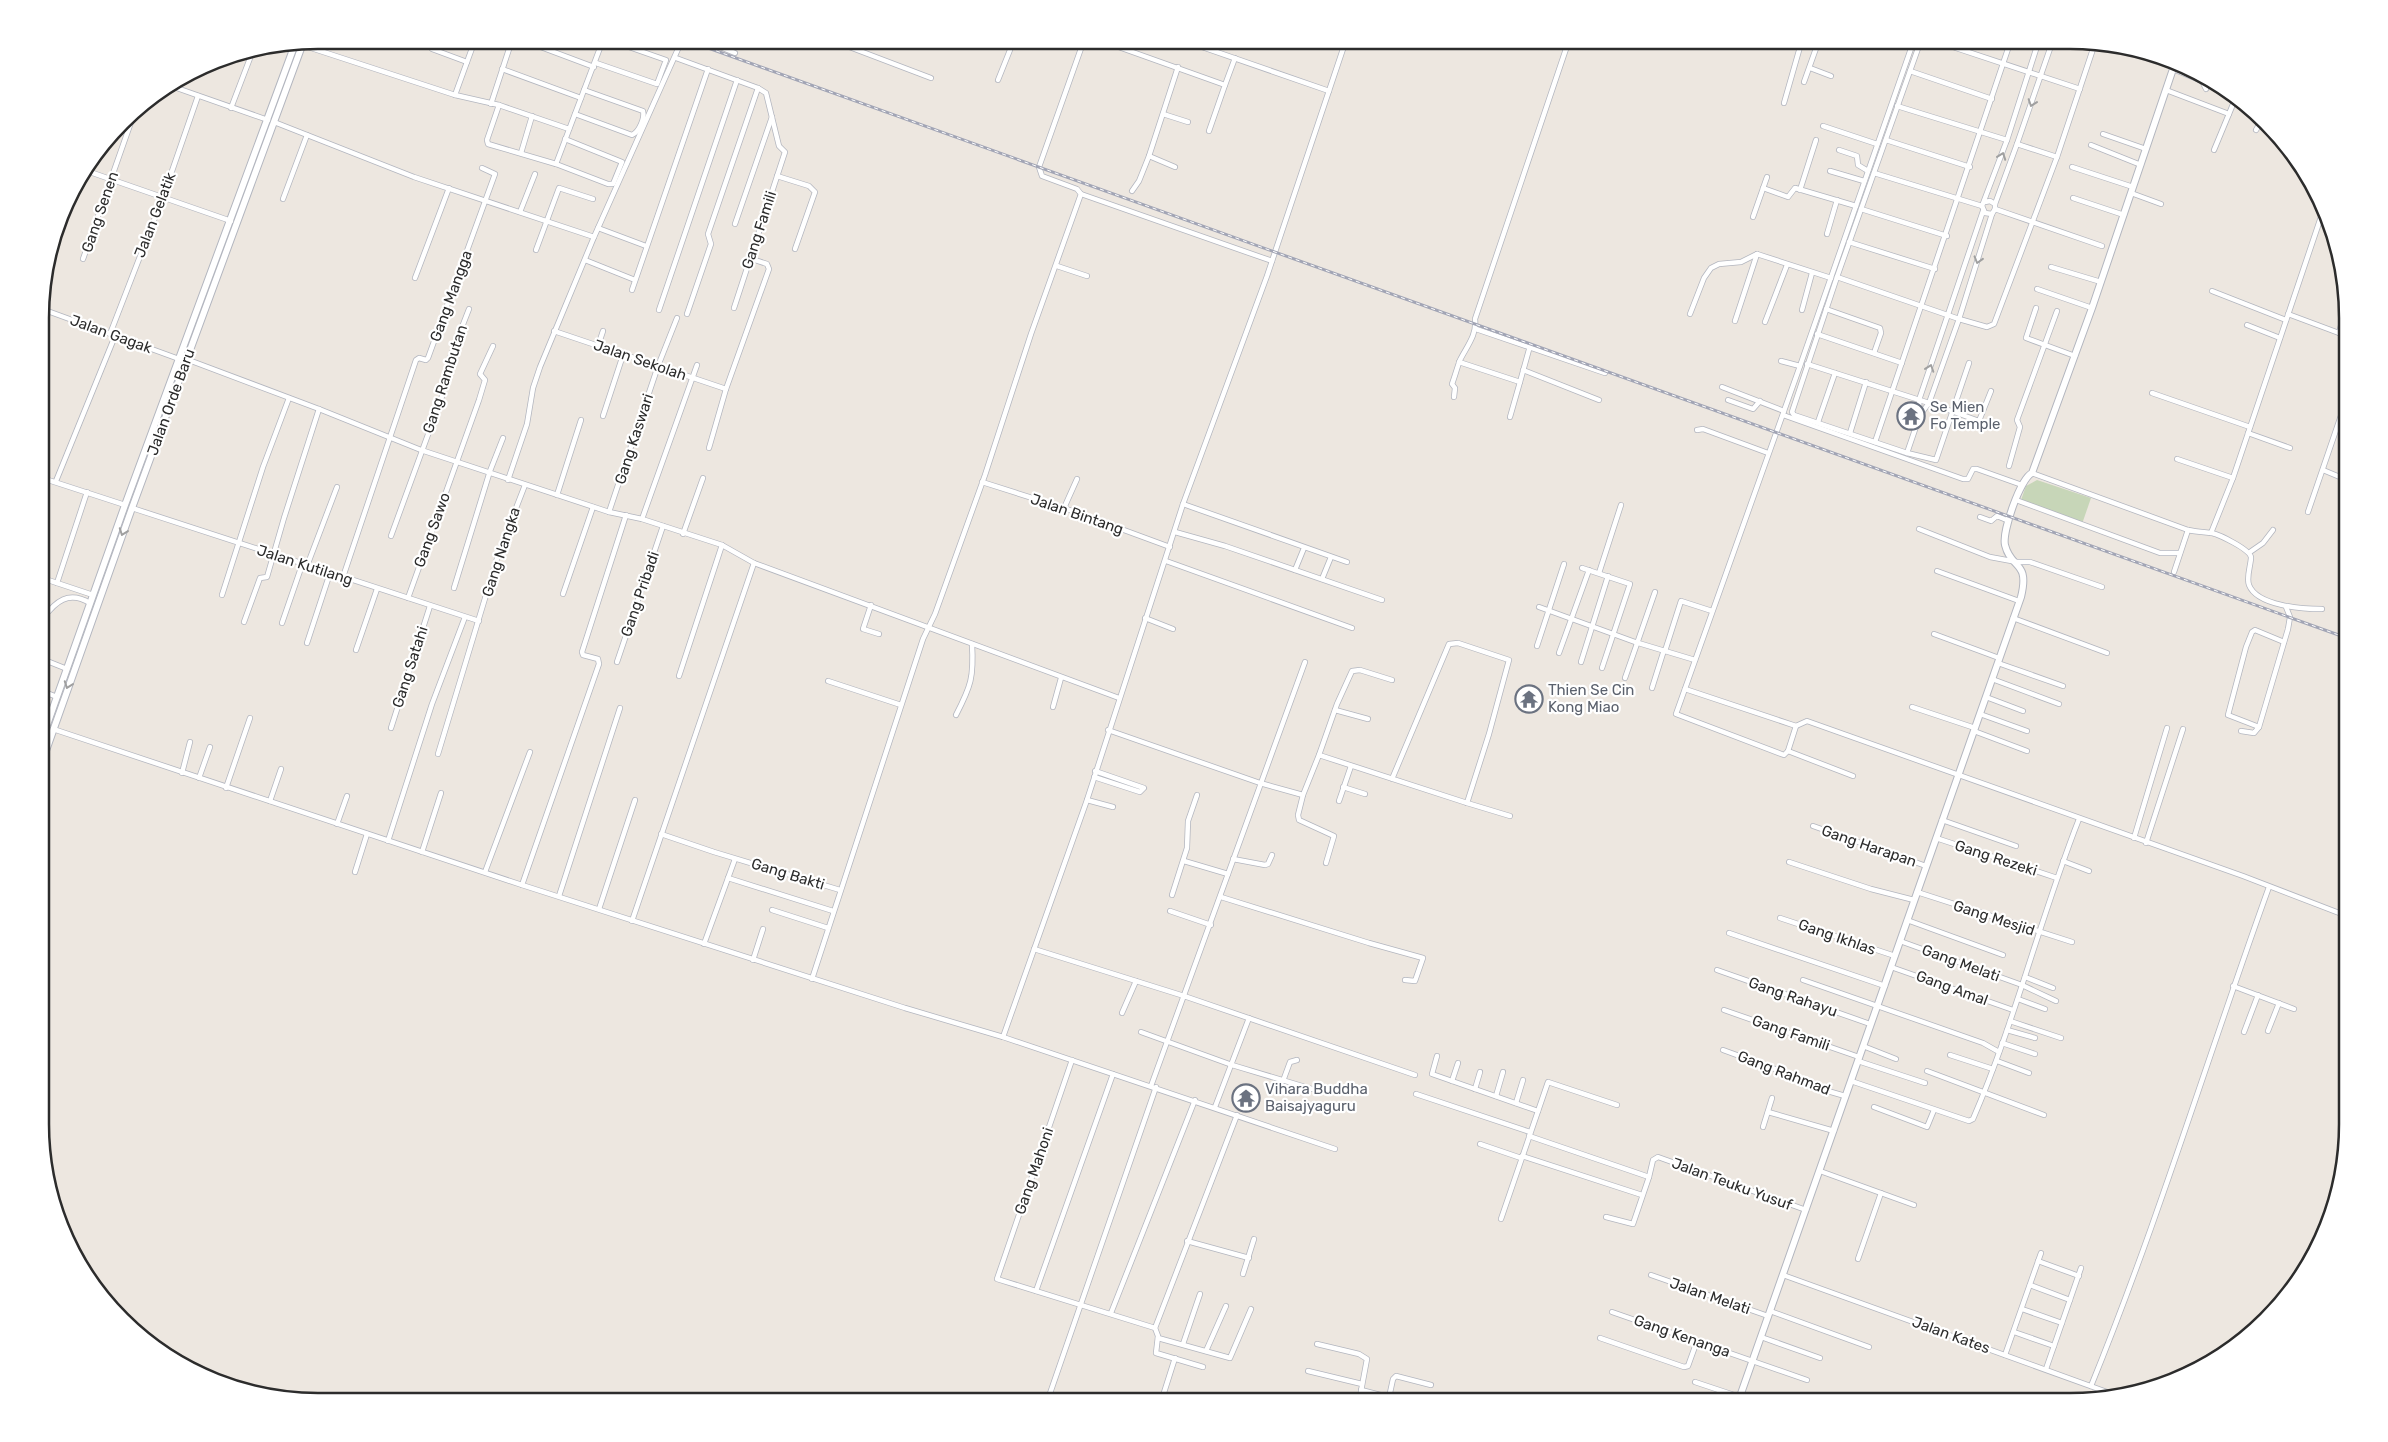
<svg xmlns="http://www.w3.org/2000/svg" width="2388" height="1442" font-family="Rubik,sans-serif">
<rect width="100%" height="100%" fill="#ede7e0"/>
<polygon fill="#c7d6b8" points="2037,480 2091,498 2082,524 2021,500 2026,486"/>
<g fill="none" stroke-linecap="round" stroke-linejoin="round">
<g stroke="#b3b6bf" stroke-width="6">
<g id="minor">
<polyline points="430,40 429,44 432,49 467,62"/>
<polyline points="522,40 594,67"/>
<polyline points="703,40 735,53"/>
<polyline points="831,40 931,78"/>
<polyline points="1099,40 1225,85 1209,131"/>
<polyline points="1182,40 1329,91"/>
<polyline points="1921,40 1837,277 1792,412 1794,415 1907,453 1936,460 1969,363"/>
<polyline points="1932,40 2080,89"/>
<polyline points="302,45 455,95 499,105 569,129"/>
<polyline points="2129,52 2174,66"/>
<polyline points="676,58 758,88 766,93 779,146 785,152 734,308"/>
<polyline points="596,63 657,84 666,60 609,40"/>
<polyline points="1810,68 1831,76"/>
<polyline points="502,69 581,98"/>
<polyline points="2173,69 2202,81 2206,89"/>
<polyline points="1910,71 1992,99"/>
<polyline points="998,80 1014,40"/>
<polyline points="1804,82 1819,40"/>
<polyline points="1225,85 1235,58"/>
<polyline points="171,86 268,120"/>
<polyline points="2166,90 2229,114"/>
<polyline points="455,95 475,40"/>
<polyline points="1784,103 1802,40"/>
<polyline points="491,104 512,40"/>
<polyline points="499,105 487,140 488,144 556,164 608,184 613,184 622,162 565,139"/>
<polyline points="1897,106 2007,140"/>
<polyline points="231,108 252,53"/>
<path d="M575,114L632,135C639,132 645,118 643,111L584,90"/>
<polyline points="1163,114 1188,122"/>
<polyline points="274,122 414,177 594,237"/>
<polyline points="1823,126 1877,144"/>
<polyline points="2256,130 2263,118"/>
<polyline points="2103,134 2146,149"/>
<polyline points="1886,140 1970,167"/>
<polyline points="2017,144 2057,157"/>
<polyline points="2091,145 2141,165"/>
<polyline points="1839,150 1857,156 1858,165 1868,171"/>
<polyline points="2214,150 2236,97"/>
<polyline points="521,153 532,116"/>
<polyline points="1149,156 1175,167"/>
<polyline points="556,164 603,40"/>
<polyline points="2072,167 2133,187"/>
<polyline points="87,171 231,221"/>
<polyline points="1830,171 1864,181"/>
<polyline points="1874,173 1982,206"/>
<polyline points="777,176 809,186 815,192 795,249"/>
<polyline points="1763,188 1788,197 1795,188 1856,206"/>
<polyline points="1800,190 1816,140"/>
<polyline points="1132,191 1139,181 1149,156 1178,67"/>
<polyline points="2131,193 2161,204"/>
<polyline points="1081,194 1272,261"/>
<polyline points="2073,198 2124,215"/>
<polyline points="283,199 307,135"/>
<polyline points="1985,202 1990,201 1995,204 1995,209 1992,214 1985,213 1982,206 2007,140 2039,40"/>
<polyline points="1995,204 2017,144 2053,40"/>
<polyline points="1861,209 1947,236"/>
<polyline points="1995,209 2102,246"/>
<polyline points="520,212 535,174"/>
<polyline points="1753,217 1767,177"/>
<polyline points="2321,217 2329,219"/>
<polyline points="735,224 772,117"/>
<polyline points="598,228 646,246"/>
<polyline points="1827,234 1837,200"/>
<polyline points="1849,242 1935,269"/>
<polyline points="536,250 559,188 593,199"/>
<polyline points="83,259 136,108"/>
<polyline points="585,260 635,280"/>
<polyline points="1057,266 1087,276"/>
<polyline points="2051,267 2101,282"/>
<polyline points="1837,277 1959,319 1987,327 1994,324 2057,157 2095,43"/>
<polyline points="415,278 449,188"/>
<polyline points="2037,289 2092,308"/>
<polyline points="632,290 708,69"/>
<polyline points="2212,291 2286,320"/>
<polyline points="2036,308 2026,338 2075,356"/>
<polyline points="42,309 179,359"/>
<polyline points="1826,309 1880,328 1881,333 1874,353"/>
<polyline points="659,310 737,80"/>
<polyline points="1802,310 1812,273"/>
<polyline points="687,314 711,244 708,234 758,88"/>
<polyline points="1690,314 1704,278 1711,268 1719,264 1741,262 1757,254 1831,278"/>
<polyline points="2288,314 2347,336"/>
<polyline points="1735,321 1757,254"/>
<polyline points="1765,322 1787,265"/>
<polyline points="2247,325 2280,338"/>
<polyline points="1476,329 1605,373"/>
<polyline points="554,331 726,389"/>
<polyline points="2339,333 2345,310"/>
<polyline points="110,334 163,197 198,96"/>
<polyline points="1817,334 1902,363"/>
<polyline points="598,346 603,331"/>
<polyline points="186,359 319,409 421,450 609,512 642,519 722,545 754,563 1119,698"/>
<polyline points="1781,361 1800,366"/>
<polyline points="1459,362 1520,382 1530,346"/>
<polyline points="1807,364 1929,403 1979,421 1991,391"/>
<polyline points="1523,370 1599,400"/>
<polyline points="1722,387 1784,411"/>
<polyline points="2152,393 2250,427"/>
<path d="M1454,397L1455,388L1452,384C1455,376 1457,368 1460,360C1467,346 1477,335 1475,319L1569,40"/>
<polyline points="1728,400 1753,409 1760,401"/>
<polyline points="1783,415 1963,479 1968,479 1973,469 1977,469 2022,485"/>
<polyline points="1920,415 1919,400 1983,211"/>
<polyline points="603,416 623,355"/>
<polyline points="1510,417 1520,382"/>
<polyline points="1818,422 1835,373"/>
<polyline points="1697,430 1703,429 1768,453"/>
<polyline points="1850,433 1866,382"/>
<polyline points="2248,433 2290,448"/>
<polyline points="1875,442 2011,40"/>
<polyline points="709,448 726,389 769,269 767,264 749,258"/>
<polyline points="1907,453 1920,415 1929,403 1959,319 1992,214"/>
<polyline points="2177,459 2233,478"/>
<polyline points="2009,466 2020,427 2017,420 2057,311"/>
<polyline points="2323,470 2347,480"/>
<path d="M2032,473L2188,530C2197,532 2204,532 2212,533C2220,535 2249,549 2251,557C2251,565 2246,577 2249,585C2257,606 2303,609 2322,609"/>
<polyline points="42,478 125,505"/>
<polyline points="508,480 527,424 533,388 540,367 594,237 682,40"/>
<polyline points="56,481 115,336"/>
<polyline points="982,482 1064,508 1170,547"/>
<polyline points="557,495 581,420"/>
<polyline points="2016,500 2160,553 2180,553"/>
<polyline points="1183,504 1347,562"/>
<polyline points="132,508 479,621"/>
<polyline points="1064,508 1077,479"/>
<polyline points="609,512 658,366 677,318"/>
<polyline points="2308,512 2347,398"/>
<polyline points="1980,517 1991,521 1997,516 2009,521"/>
<polyline points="642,519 697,365"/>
<polyline points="1919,529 1990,557 2017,562 2030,562 2102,587"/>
<polyline points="1175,532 1225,546 1382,600"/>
<polyline points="2211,533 2233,478 2324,208"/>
<polyline points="683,534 703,478"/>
<polyline points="391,536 445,388 451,369 448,363 469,309"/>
<polyline points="2250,552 2263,543 2273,530"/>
<polyline points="1166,561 1352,628"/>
<polyline points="307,566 337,487"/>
<polyline points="1582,568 1630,584 1602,668"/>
<polyline points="1295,570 1304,548"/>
<polyline points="1937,571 2019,601"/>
<polyline points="2174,572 2188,530"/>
<polyline points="1599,573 1621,505"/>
<polyline points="343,577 416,360 419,358 426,360 428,358 495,174 482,168"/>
<polyline points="42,578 93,595"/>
<polyline points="1322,579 1331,557"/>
<polyline points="57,583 87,492"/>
<polyline points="454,588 490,471 503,438"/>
<polyline points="563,594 593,507"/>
<polyline points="222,595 263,467 289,398"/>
<polyline points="408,598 479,400 485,380 480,374 493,346"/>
<polyline points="871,605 863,629 879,634"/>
<polyline points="1539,607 1635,642 1695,660"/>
<path d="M49,611C61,597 73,593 90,603"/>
<polyline points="1145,618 1173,629"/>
<polyline points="2013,618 2107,653"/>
<polyline points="244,622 260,578 267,577 284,518 319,409"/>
<polyline points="282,623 302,565"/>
<polyline points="1934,634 1999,658"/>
<polyline points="307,643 330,573"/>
<polyline points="1537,646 1564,564"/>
<polyline points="356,650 377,589"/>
<polyline points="1665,651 1681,601 1712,611"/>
<polyline points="1559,653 1589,570"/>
<polyline points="42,659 67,669"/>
<polyline points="617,662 663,526"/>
<polyline points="1581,662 1608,576"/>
<polyline points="1998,663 2063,686"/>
<polyline points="679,676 722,545"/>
<polyline points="1625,678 1655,592"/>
<polyline points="1992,679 2059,704"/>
<polyline points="828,681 901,705"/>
<polyline points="1652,688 1664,650"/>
<polyline points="1685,689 1796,726 1807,721 2243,876 2347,916"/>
<polyline points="42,691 57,697"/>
<polyline points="1986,697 2023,711"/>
<polyline points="1053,707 1061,678"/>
<polyline points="1912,707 1975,728"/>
<polyline points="1335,710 1368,719"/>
<polyline points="1980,714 2027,731"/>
<path d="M956,715C971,686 974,677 972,644"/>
<polyline points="1796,726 1788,751 1784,755 1676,714 1800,366 1914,40"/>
<polyline points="2259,727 2228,715 2246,647 2252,632 2255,630 2284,642"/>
<polyline points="391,728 430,606"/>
<polyline points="53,729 522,885 905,1008 1003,1037 1335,1149"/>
<polyline points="1108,730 1260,783 1303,795 1319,755 1467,803 1489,734 1509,660 1458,643 1449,644 1392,779"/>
<polyline points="1974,731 2027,751"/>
<polyline points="2241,731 2254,733 2259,727 2288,629 2290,617 2286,607"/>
<polyline points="1788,751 1853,776"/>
<polyline points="438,754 499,552 525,485"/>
<polyline points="1319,755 1337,704 1352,671 1360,670 1392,680"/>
<polyline points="182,773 190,742"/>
<polyline points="1094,777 1140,792 1144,788 1095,771"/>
<polyline points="199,778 210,747"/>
<polyline points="1343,787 1365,794"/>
<polyline points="226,788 250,718"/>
<polyline points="1303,795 1298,815 1299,820 1334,836 1326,863"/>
<polyline points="1087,800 1113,807"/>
<polyline points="270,801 281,769"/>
<polyline points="1339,801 1351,766"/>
<polyline points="1467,803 1510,816"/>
<polyline points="1942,820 2016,846"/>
<polyline points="337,824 347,796"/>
<polyline points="1813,826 1926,866"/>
<polyline points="661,834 714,852 840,890"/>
<polyline points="1936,838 2057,878"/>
<polyline points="2134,838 2167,728"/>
<polyline points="388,841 432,704 465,617"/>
<polyline points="2146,843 2183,729"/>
<polyline points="422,852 441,793"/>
<polyline points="1233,859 1265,865 1268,864 1272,855"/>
<polyline points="1184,861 1228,874"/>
<polyline points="2063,861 2089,871"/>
<polyline points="1789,862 1871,889 1914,900"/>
<polyline points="355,872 367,834"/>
<polyline points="485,872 530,752"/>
<polyline points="728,878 833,911"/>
<polyline points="522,885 599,664 598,659 583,655 582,652 626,515"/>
<polyline points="1917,892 2072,942"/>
<polyline points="1172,895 1187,848 1188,821 1197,795"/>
<polyline points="559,896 620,708"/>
<polyline points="1221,897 1369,943 1423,958 1415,981 1405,980"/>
<polyline points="599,909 635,800"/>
<polyline points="772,910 828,928"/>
<polyline points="1170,911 1211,925"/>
<polyline points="1780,918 1895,956"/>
<polyline points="1907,920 2003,955"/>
<polyline points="632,921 754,563"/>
<polyline points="1729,933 1885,986"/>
<polyline points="1900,941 2022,985 2056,1001"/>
<polyline points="704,944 735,859"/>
<polyline points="1034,949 1184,996 1415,1075"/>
<polyline points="753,960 763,929"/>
<polyline points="1891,967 2013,1010"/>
<polyline points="1717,970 1870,1024"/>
<polyline points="2025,977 2053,988"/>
<polyline points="812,979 923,639 935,614 985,475 1031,334 1081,194 1077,189 1042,176 1039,167 1084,40"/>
<polyline points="1803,980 1983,1043 1999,1052"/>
<polyline points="2233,986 2294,1009"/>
<polyline points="2018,999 2045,1009"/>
<polyline points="1724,1010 1859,1057"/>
<polyline points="1122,1013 1136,981"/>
<polyline points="2010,1021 2061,1038"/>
<polyline points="2007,1030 2035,1038"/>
<polyline points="2268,1031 2279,1003"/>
<polyline points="1141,1032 1232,1065 1312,1089"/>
<polyline points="2244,1032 2258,995"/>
<polyline points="1003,1037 1087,800 1183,504 1267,276 1346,40"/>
<polyline points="2002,1043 2035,1054"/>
<polyline points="1863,1046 1896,1059"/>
<polyline points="1723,1050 1797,1077 1807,1085 1845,1096"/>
<polyline points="1950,1055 1993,1069"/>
<polyline points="1437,1056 1432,1074 1538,1111"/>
<polyline points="1072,1060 997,1279 1155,1328"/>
<polyline points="1858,1061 1925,1083"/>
<polyline points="1997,1061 2029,1073"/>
<polyline points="1927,1071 2044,1115"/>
<polyline points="1283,1081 1290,1062 1297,1060"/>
<polyline points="1452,1081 1458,1063"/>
<path d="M1851,1081L1969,1121L1973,1119C2015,1022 2040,918 2079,819"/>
<polyline points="1151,1086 1305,662"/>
<polyline points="1475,1089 1480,1072"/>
<polyline points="1416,1094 1530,1132"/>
<polyline points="1496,1096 1503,1072"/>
<polyline points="1516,1103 1523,1080"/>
<polyline points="1215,1107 1249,1018"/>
<polyline points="1874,1107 1927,1127 1934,1110"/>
<polyline points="1768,1112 1834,1131"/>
<polyline points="1763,1127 1772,1098"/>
<polyline points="1529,1136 1649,1177 1653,1160 1658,1157 1806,1210"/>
<polyline points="1480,1144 1521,1158"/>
<polyline points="1522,1156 1642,1195"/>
<polyline points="1820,1171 1914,1205"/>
<polyline points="1606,1217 1633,1224 1649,1177"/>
<polyline points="1501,1219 1548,1082 1617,1105"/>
<polyline points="1187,1241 1249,1258"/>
<polyline points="1858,1259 1881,1193"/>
<polyline points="2038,1261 2079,1276"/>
<polyline points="1243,1274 1254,1239"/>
<polyline points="1651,1275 1768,1316"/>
<polyline points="1783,1275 2118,1396"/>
<polyline points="2030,1285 2070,1300"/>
<polyline points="1036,1291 1113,1074"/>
<polyline points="2022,1309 2062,1323"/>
<polyline points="1770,1311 1869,1347"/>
<polyline points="1612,1312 1807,1380"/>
<polyline points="1111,1313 1195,1100"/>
<polyline points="2014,1332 2054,1346"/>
<polyline points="1761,1337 1820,1358"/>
<polyline points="1158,1338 1230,1358 1251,1309"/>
<polyline points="1600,1338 1684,1367 1688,1366 1697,1341"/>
<polyline points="1183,1344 1200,1294"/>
<polyline points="1317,1344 1359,1354 1367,1359 1359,1402"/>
<polyline points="1206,1351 1226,1306"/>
<polyline points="2005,1355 2041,1253"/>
<polyline points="1203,1367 1156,1353 1158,1336 1155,1328 1237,1115"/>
<polyline points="2046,1369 2081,1268"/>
<polyline points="1308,1371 1362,1384"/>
<polyline points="1695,1382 1740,1397"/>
<path d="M2091,1386C2158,1222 2209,1053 2269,887"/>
<polyline points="1361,1390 1388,1397"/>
<polyline points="1296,1396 1320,1402"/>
<polyline points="1047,1402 1156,1087"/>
<polyline points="1161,1402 1175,1358"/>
<polyline points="1388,1402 1393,1379 1396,1376 1431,1385"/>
</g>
</g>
<g stroke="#b3b6bf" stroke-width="8">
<g id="secondary">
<polyline points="42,739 125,505 295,44"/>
<polyline points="42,762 132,508 303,43"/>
<path d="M1738,1402L2021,597C2030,560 2011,570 2005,545C2002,532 2020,479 2032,473L2092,308L2175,63"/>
</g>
</g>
<use href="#minor" stroke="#fff" stroke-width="4.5"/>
<use href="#secondary" stroke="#fff" stroke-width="6"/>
<g stroke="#a2a5b5" stroke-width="3">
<polyline id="rail" points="686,40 2347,638"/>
</g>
<use href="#rail" stroke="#fff" stroke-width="1" stroke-dasharray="4" stroke-linecap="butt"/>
</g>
<defs><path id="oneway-chevron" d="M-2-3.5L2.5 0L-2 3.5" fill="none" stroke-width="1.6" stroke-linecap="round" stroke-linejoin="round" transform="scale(1.25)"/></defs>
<g stroke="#a0a0a0">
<use href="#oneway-chevron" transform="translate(2032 103) rotate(109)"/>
<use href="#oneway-chevron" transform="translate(2002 156) rotate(-70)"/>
<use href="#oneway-chevron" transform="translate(1978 260) rotate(107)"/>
<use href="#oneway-chevron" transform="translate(1930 368) rotate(-71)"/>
<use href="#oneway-chevron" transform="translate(123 532) rotate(110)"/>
<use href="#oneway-chevron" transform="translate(68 685) rotate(110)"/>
</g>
<defs>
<g id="temple-ring" transform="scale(1.4375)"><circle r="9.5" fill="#fff" stroke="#6b7280" stroke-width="1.5"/><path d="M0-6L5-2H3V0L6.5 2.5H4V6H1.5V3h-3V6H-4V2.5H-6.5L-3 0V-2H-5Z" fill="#6b7280"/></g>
</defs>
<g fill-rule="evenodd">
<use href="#temple-ring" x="1911" y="416"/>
<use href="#temple-ring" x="1529" y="699"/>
<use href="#temple-ring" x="1246" y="1098"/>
</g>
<g text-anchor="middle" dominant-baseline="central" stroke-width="4.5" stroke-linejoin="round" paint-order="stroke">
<g font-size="15" fill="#2c2c2c" stroke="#fff">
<text transform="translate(100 212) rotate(-71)">Gang Senen</text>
<text transform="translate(155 215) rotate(-69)">Jalan Gelatik</text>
<text transform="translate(759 230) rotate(-72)">Gang Famili</text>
<text transform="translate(451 296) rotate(-70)">Gang Mangga</text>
<text transform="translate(111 334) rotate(20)">Jalan Gagak</text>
<text transform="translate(640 360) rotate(19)">Jalan Sekolah</text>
<text transform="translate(445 379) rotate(-72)">Gang Rambutan</text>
<text transform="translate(171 402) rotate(-70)">Jalan Orde Baru</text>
<text transform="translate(634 439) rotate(-72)">Gang Kaswari</text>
<text transform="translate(1077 514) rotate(19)">Jalan Bintang</text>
<text transform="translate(432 530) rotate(-70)">Gang Sawo</text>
<text transform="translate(501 552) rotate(-72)">Gang Nangka</text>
<text transform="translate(305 565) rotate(18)">Jalan Kutilang</text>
<text transform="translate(640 594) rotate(-71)">Gang Pribadi</text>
<text transform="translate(410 667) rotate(-72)">Gang Satahi</text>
<text transform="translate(1869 846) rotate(19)">Gang Harapan</text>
<text transform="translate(1996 858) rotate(18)">Gang Rezeki</text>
<text transform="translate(788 874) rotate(17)">Gang Bakti</text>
<text transform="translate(1994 918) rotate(18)">Gang Mesjid</text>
<text transform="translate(1837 937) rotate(19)">Gang Ikhlas</text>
<text transform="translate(1961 963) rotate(20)">Gang Melati</text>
<text transform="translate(1952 988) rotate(20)">Gang Amal</text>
<text transform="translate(1793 997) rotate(19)">Gang Rahayu</text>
<text transform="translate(1791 1033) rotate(19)">Gang Famili</text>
<text transform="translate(1784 1073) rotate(21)">Gang Rahmad</text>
<text transform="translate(1034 1171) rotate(-71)">Gang Mahoni</text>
<text transform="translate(1732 1184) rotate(20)">Jalan Teuku Yusuf</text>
<text transform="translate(1710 1296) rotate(19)">Jalan Melati</text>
<text transform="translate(1951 1335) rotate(20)">Jalan Kates</text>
<text transform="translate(1682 1336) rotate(19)">Gang Kenanga</text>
</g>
<g font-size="15" fill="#5b616d" stroke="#fff" text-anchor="start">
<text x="1930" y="407">Se Mien<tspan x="1930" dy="17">Fo Temple</tspan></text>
<text x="1548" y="690">Thien Se Cin<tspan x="1548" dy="17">Kong Miao</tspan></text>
<text x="1265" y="1089">Vihara Buddha<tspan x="1265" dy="17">Baisajyaguru</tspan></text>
</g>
</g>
<path d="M0 0H2388V1442H0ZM318 49H2070A269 269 0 0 1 2339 318V1124A269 269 0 0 1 2070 1393H318A269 269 0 0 1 49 1124V318A269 269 0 0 1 318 49Z" fill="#fff" fill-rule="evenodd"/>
<path fill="none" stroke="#2c2c2c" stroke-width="2.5" d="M318 49H2070A269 269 0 0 1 2339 318V1124A269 269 0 0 1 2070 1393H318A269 269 0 0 1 49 1124V318A269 269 0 0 1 318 49Z"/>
</svg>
